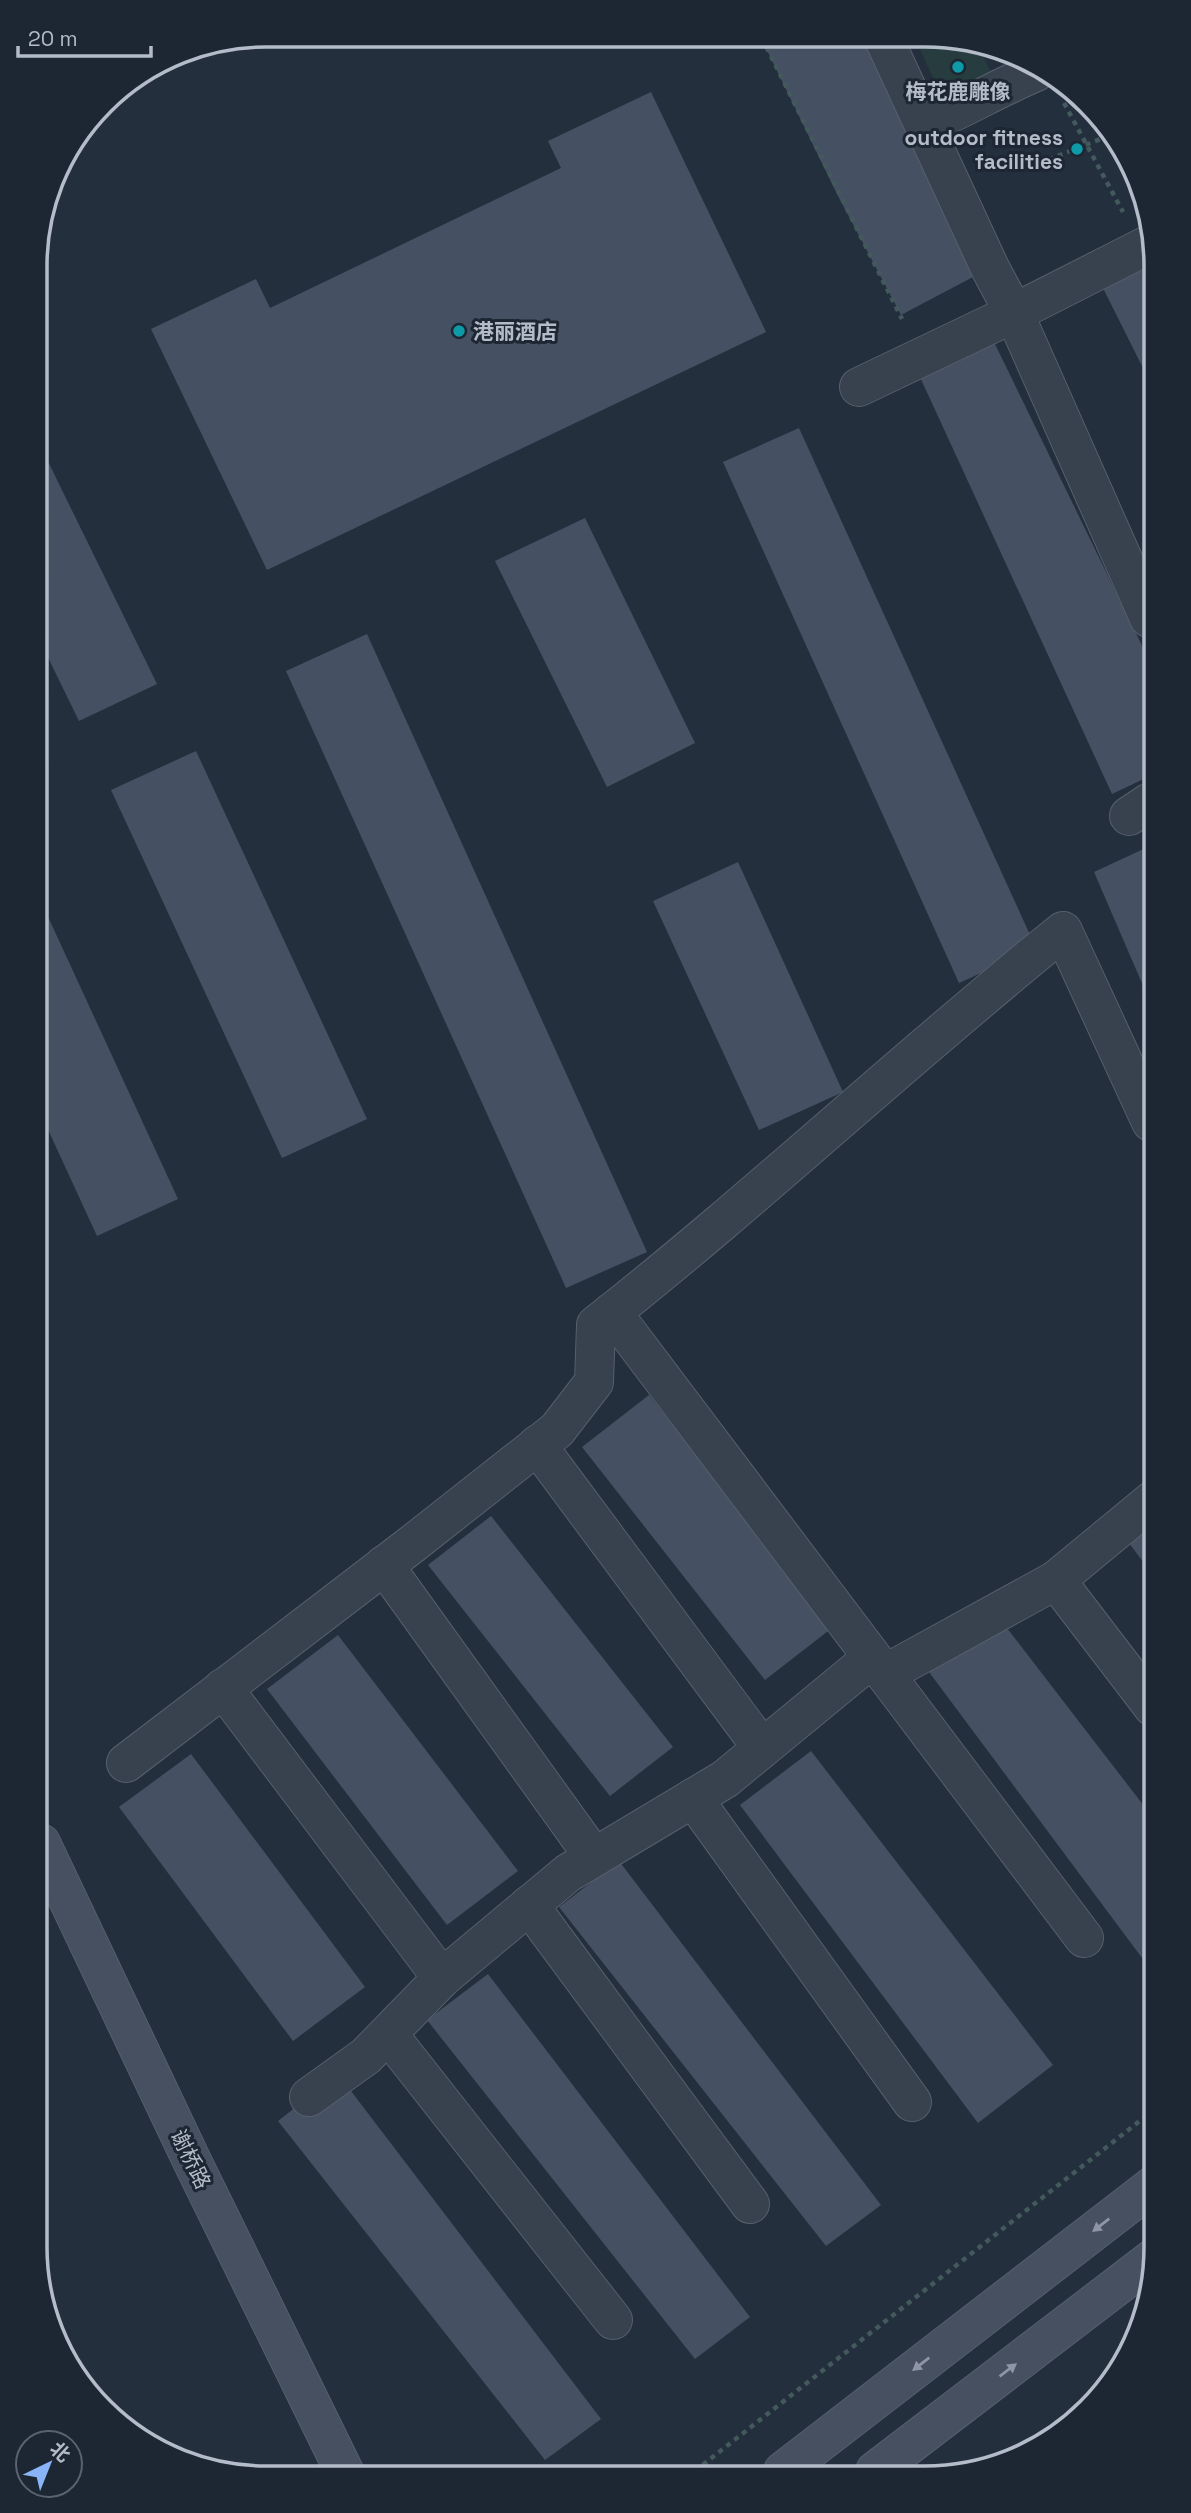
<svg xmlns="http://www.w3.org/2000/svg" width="1191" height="2513" font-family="'Space Grotesk','Noto Sans SC',sans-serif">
<rect width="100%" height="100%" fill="#242f3e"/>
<polygon fill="#263c3f" points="915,39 969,39 977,43 992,75 942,97"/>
<g fill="#455162">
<polygon points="761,38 873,39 990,268 901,315 837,194"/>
<polygon points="651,92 766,332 267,570 151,329 256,279 270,308 561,168 548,141"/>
<polygon points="1148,259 1149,380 1099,280"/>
<polygon points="993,340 1150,662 1150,776 1112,794 919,375"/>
<polygon points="799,428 1036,948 959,983 723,462"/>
<polygon points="36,437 157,684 79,721 37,635"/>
<polygon points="585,518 695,743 607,787 495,561"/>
<polygon points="367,634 647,1252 566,1288 286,671"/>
<polygon points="196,751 367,1119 282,1158 111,790"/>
<polygon points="1150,846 1151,1004 1094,872"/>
<polygon points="738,862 843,1092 759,1130 653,901"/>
<polygon points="38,895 178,1199 97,1236 39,1110"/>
<polygon points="649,1395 832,1628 765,1680 582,1447"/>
<polygon points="1153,1506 1153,1575 1120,1531"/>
<polygon points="491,1516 673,1747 610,1796 428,1565"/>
<polygon points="1000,1619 1154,1819 1154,1974 929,1672"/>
<polygon points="338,1635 518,1871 447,1925 267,1689"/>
<polygon points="811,1751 1053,2065 978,2123 740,1805"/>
<polygon points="191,1754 365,1987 293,2041 119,1807"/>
<polygon points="619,1861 881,2205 826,2246 559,1907"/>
<polygon points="488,1974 750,2317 695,2359 427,2020"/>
<polygon points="338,2074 601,2419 545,2460 278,2121"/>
</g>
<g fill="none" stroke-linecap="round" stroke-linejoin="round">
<g stroke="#565f6c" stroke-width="40">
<g id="street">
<polyline points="884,39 990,268 1014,313 1149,618"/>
<path d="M925,125C963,109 998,88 1036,72"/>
<polyline points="859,387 1014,313 1148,245"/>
<polyline points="1129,816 1150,802"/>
<polyline points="612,1312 1084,1938"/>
<polyline points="537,1445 762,1748"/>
<polyline points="384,1565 594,1857"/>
<polyline points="1056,1580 1153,1707"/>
<polyline points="885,1674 1056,1580 1153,1500"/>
<polyline points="223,1688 442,1978"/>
<path d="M126,1763L411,1545L557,1430L594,1382L596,1325C756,1199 904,1059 1063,931L1151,1122"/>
<polyline points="693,1798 912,2102"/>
<polyline points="529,1905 750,2204"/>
<polyline points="388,2034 613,2320"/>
<polyline points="309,2097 366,2056 442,1978 568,1873 725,1779 872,1658"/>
</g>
</g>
<g stroke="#565f6c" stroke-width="40">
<g id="secondary">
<polyline points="41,1843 192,2161 345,2473"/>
<polyline points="783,2471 1155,2184"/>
<polyline points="875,2471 1155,2257"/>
</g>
</g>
<g stroke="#44595c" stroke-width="4.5" stroke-dasharray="5 5" stroke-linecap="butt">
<polyline points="762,38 902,319"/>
<polyline points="1064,103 1123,212"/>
<polyline points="1030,167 1113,134"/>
<polyline points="695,2471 1155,2109"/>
</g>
<use href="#street" stroke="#38414e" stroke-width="38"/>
<use href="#secondary" stroke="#465061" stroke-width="38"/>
</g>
<defs><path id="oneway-solid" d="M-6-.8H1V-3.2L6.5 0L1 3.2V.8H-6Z" transform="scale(1.75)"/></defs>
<g fill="#8e96a5">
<use href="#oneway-solid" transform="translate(1101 2225) rotate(142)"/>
<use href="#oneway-solid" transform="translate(921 2364) rotate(142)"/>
<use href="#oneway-solid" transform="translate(1008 2370) rotate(-37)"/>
</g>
<g fill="#0f9aa8" stroke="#1d2633" stroke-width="2.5">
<circle cx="958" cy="67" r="7"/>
<circle cx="1077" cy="149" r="7"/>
<circle cx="459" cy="331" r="7"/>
</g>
<g text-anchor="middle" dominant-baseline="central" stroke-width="6" stroke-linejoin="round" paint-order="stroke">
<g font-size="21" font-weight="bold" fill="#b4bcc9" stroke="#1d2633">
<text x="958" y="91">梅花鹿雕像</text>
<text x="1063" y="137" text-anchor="end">outdoor fitness<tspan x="1063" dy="24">facilities</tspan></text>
<text x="473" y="331" text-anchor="start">港丽酒店</text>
</g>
<g font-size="21" fill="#b4bcc9" stroke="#1d2633">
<text transform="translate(191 2159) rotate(64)">谢桥路</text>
</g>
</g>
<path d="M0 0H1191V2513H0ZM266 47H925A219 219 0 0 1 1144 266V2247A219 219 0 0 1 925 2466H266A219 219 0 0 1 47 2247V266A219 219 0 0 1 266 47Z" fill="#1d2633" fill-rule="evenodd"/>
<path fill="none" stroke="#b4bcc9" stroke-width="3.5" d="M266 47H925A219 219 0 0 1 1144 266V2247A219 219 0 0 1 925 2466H266A219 219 0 0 1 47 2247V266A219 219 0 0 1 266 47Z"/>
<g transform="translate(49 2464) rotate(43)"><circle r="33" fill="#1d2633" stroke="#59626f" stroke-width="2"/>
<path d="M0-5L12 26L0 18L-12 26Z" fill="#8ab4f8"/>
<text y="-10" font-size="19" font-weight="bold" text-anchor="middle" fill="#b4bcc9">北</text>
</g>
<path d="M18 46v10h133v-10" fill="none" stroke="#b4bcc9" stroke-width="3.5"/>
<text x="28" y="46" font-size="21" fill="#b4bcc9" stroke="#1d2633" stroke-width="5" paint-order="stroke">20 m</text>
</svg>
